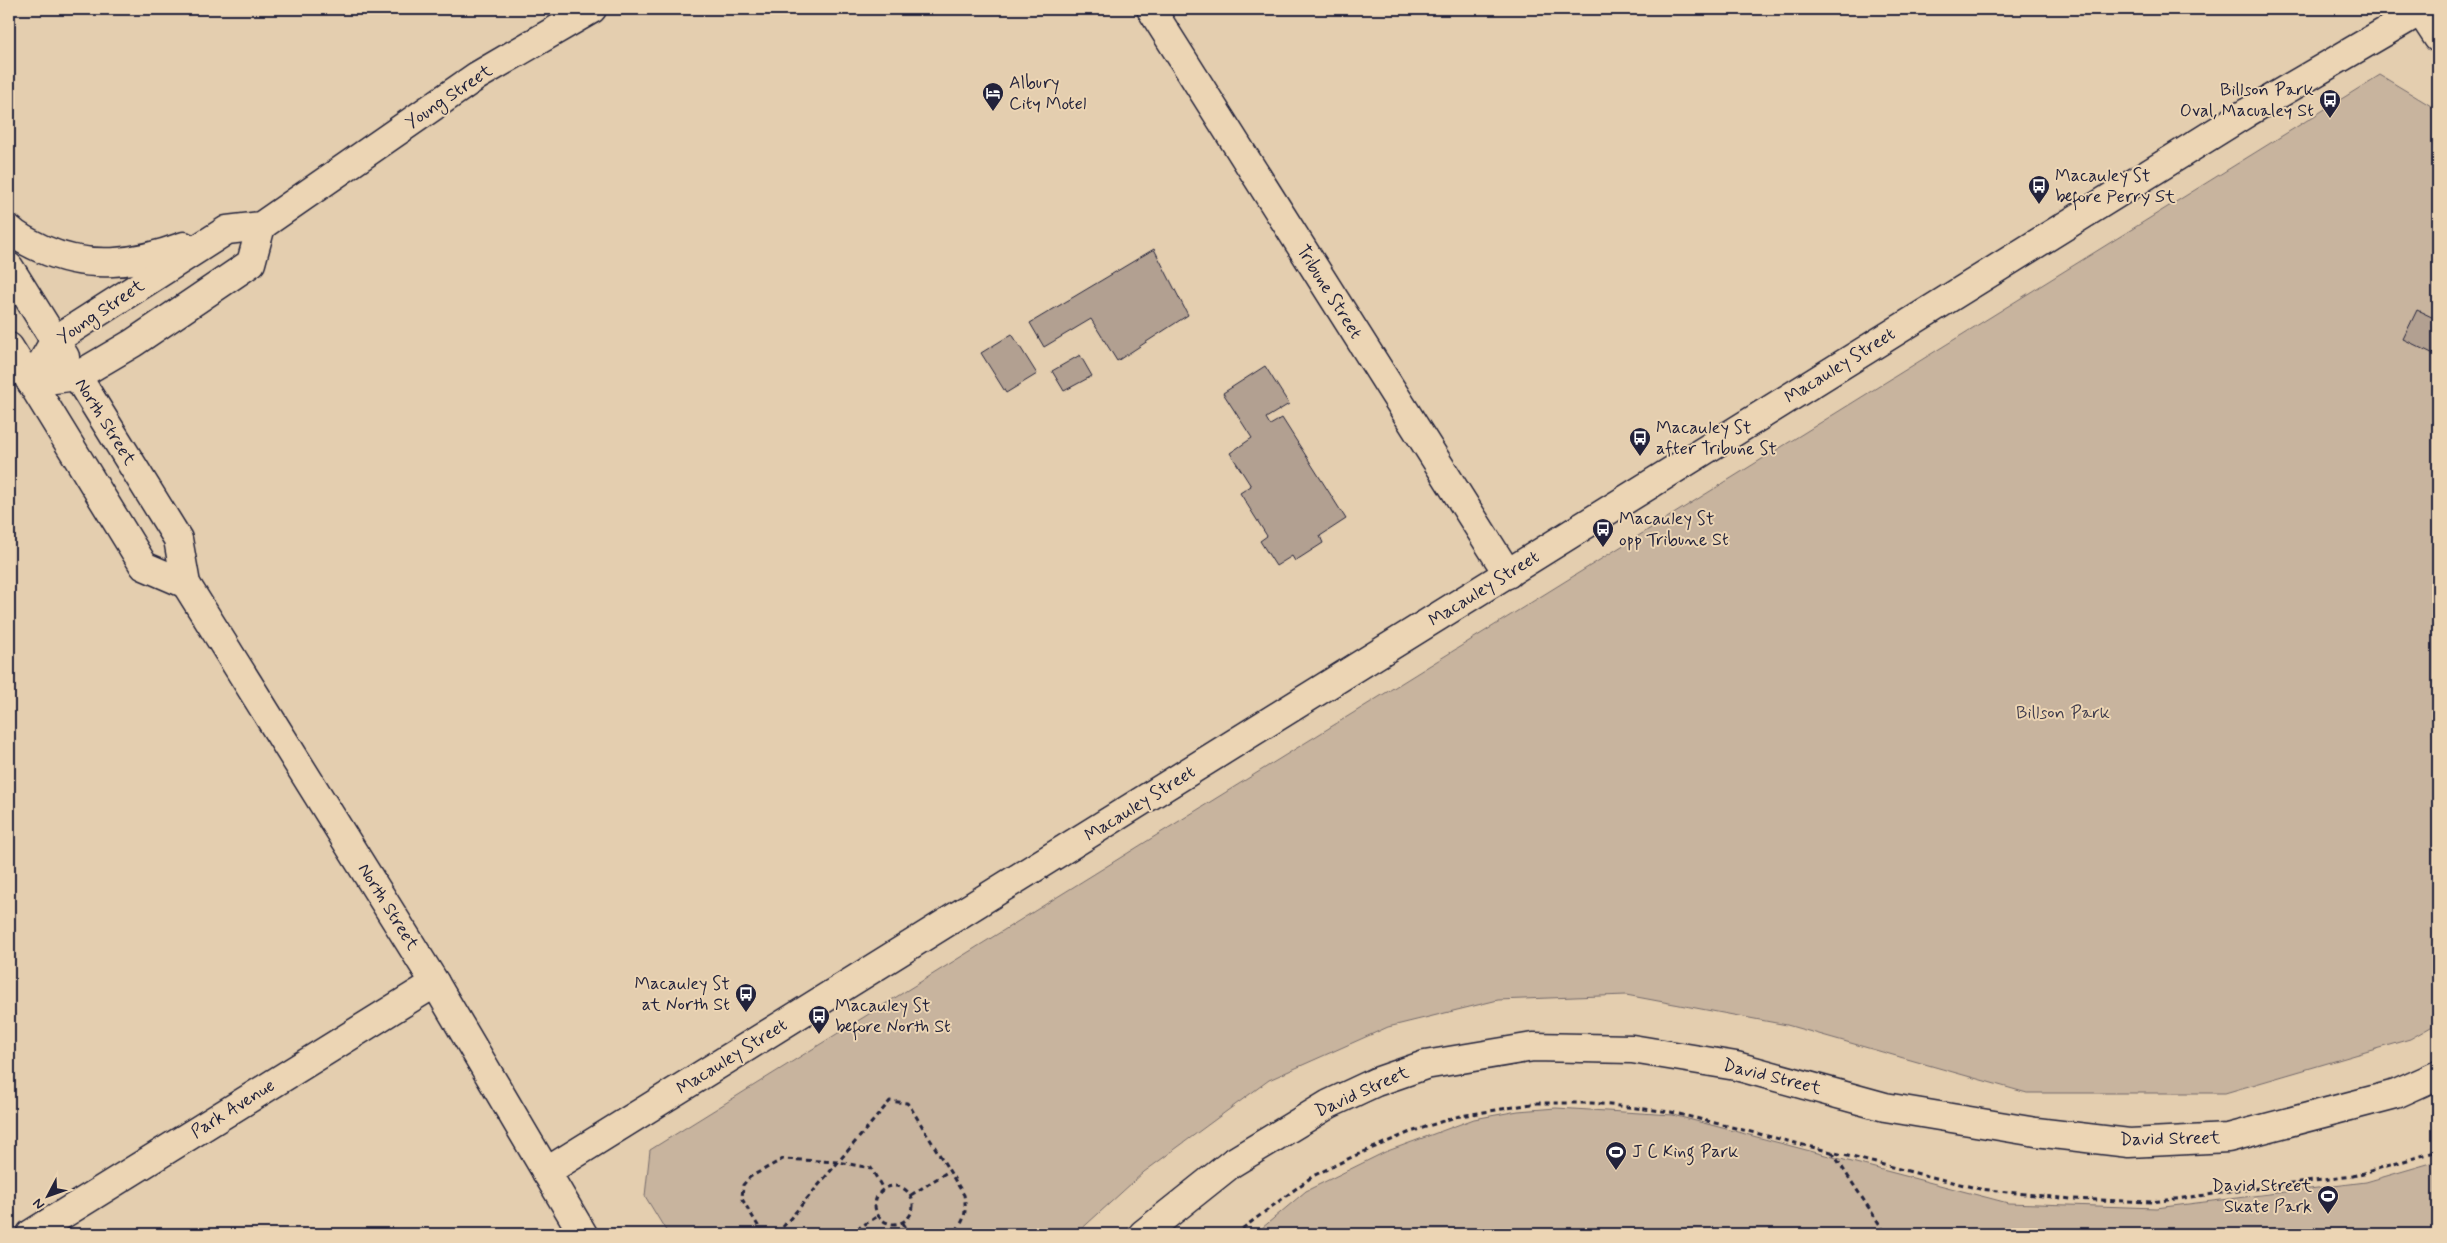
<svg xmlns="http://www.w3.org/2000/svg" width="2447" height="1243" font-family="Mynerve,sans-serif">
<rect width="100%" height="100%" fill="#e4ceaf"/>
<filter id="ink" filterUnits="userSpaceOnUse"><feTurbulence type="fractalNoise" baseFrequency=".02" numOctaves="2"/><feDisplacementMap in="SourceGraphic" scale="10" xChannelSelector="R" yChannelSelector="G"/><feConvolveMatrix kernelMatrix="1 2 1 2 8 2 1 2 1" color-interpolation-filters="sRGB"/></filter>
<g filter="url(#ink)">
<g fill="#c8b49e" stroke="#756b6c">
<polygon points="2380,75 2436,109 2438,114 2438,1023 2410,1039 2225,1093 2027,1093 1787,1025 1626,995 1498,1000 1388,1027 1269,1080 1144,1172 1076,1234 668,1234 645,1196 650,1150"/>
<polygon points="1556,1108 1673,1115 2008,1203 2156,1208 2366,1182 2438,1161 2438,1234 1255,1234 1306,1191 1385,1152 1474,1119 1518,1111"/>
</g>
<g fill="#b2a091" stroke="#22223b">
<polygon points="1154,249 1188,315 1117,361 1091,319 1044,347 1030,323"/>
<polygon points="2417,310 2438,320 2438,356 2403,339"/>
<polygon points="1012,334 1037,374 1006,393 981,353"/>
<polygon points="1080,355 1092,376 1064,391 1052,371"/>
<polygon points="1265,366 1289,404 1266,418 1270,425 1282,418 1346,519 1320,536 1323,543 1295,561 1292,556 1276,566 1260,541 1267,536 1240,493 1251,486 1230,453 1252,438 1223,393"/>
</g>
<g fill="none" stroke-linecap="round" stroke-linejoin="round">
<g stroke="#22223b" stroke-width="31">
<g id="minor">
<polyline points="1151,9 1508,574"/>
<polyline points="2419,9 2438,38"/>
<polyline points="77,376 178,539 186,584 435,983 583,1234"/>
<polyline points="31,382 144,566 186,584"/>
<polyline points="546,1172 2248,112 2424,9"/>
<polyline points="31,1234 435,983"/>
</g>
</g>
<g stroke="#22223b" stroke-width="31">
<g id="major">
<path d="M9,229C18,238 31,244 42,249C89,270 136,264 184,246"/>
<polyline points="9,267 65,357"/>
<polyline points="9,347 31,382"/>
<polyline points="31,382 55,340 227,230 261,226 477,76 592,9"/>
<polyline points="31,382 77,376 133,343 251,263 261,226"/>
<polyline points="1143,1234 1232,1163 1329,1104 1376,1082 1425,1065 1533,1047 1632,1049 1736,1066 1885,1107 2036,1132 2129,1143 2228,1138 2396,1094 2438,1075"/>
</g>
</g>
<g stroke="#22223b" stroke-width="3" stroke-dasharray="5 4" stroke-linecap="butt">
<polyline points="1832,1152 1886,1234"/>
<circle cx="894" cy="1205" r="19"/>
<polyline points="911,1195 949,1171"/>
<polyline points="903,1223 910,1234"/>
<polyline points="763,1234 742,1199 743,1185 750,1177 783,1159 838,1162 871,1168 883,1189"/>
<path d="M777,1234L890,1101L907,1103L911,1108L964,1195C967,1212 965,1225 950,1234"/>
<polyline points="849,1234 878,1216"/>
<polyline points="1235,1234 1313,1176 1354,1156 1408,1133 1455,1117 1537,1103 1592,1103 1671,1112 1980,1189 2071,1199 2152,1202 2353,1176 2438,1151"/>
</g>
<use href="#minor" stroke="#ecd5b4" stroke-width="28"/>
<use href="#major" stroke="#ecd5b4" stroke-width="28"/>
</g>
</g>
<defs>
<g id="hotel-pin" transform="scale(1.125)"><path d="M0 17L-7.5 6A9.5 9.5 0 1 1 7.5 6Z" fill="#22223b" stroke="#ecd5b4"/><path d="M-6-4.5h1.5V1H6V5H4.5V3h-9V5H-6ZM-4 0a1.8 1.8 0 1 1 3.6 0ZM.5 0V-2.5h3Q6-2.5 6 0Z" fill="#fff"/></g>
<g id="bus-pin" transform="scale(1.125)"><path d="M0 17L-7.5 6A9.5 9.5 0 1 1 7.5 6Z" fill="#22223b" stroke="#ecd5b4"/><path d="M-5-6H5V4H4V6H2V4H-2V6H-4V4H-5ZM-3.5-4V0h7V-4ZM-3.5 1.2v1.5H-2V1.2ZM2 1.2v1.5H3.5V1.2Z" fill="#fff"/></g>
<g id="stadium-pin" transform="scale(1.125)"><path d="M0 17L-7.5 6A9.5 9.5 0 1 1 7.5 6Z" fill="#22223b" stroke="#ecd5b4"/><path d="M0-5a6.5 5 0 1 0 0 10a6.5 5 0 1 0 0-10ZM-3.5-1.8h7v3.6h-7Z" fill="#fff"/></g>
</defs>
<g fill-rule="evenodd">
<use href="#hotel-pin" x="993" y="93"/>
<use href="#bus-pin" x="2330" y="100"/>
<use href="#bus-pin" x="2039" y="186"/>
<use href="#bus-pin" x="1640" y="438"/>
<use href="#bus-pin" x="1603" y="529"/>
<use href="#bus-pin" x="746" y="994"/>
<use href="#bus-pin" x="819" y="1016"/>
<use href="#stadium-pin" x="1616" y="1152"/>
<use href="#stadium-pin" x="2328" y="1196"/>
</g>
<g text-anchor="middle" dominant-baseline="central" stroke-width="4" stroke-linejoin="round" paint-order="stroke">
<g font-size="18" fill="#22223b" stroke="#ecd5b4" text-anchor="start">
<text x="1009" y="83">Albury<tspan x="1009" dy="21">City Motel</tspan></text>
<text x="2314" y="90" text-anchor="end">Billson Park<tspan x="2314" dy="21">Oval, Macualey St</tspan></text>
<text x="2055" y="176">Macauley St<tspan x="2055" dy="21">before Perry St</tspan></text>
<text x="1656" y="428">Macauley St<tspan x="1656" dy="21">after Tribune St</tspan></text>
<text x="1619" y="519">Macauley St<tspan x="1619" dy="21">opp Tribune St</tspan></text>
<text x="730" y="984" text-anchor="end">Macauley St<tspan x="730" dy="21">at North St</tspan></text>
<text x="835" y="1006">Macauley St<tspan x="835" dy="21">before North St</tspan></text>
<text x="1632" y="1152">J C King Park</text>
<text x="2312" y="1186" text-anchor="end">David Street<tspan x="2312" dy="21">Skate Park</tspan></text>
</g>
<g font-size="18" fill="#22223b" stroke="#ecd5b4">
<text transform="translate(449 97) rotate(-34)">Young Street</text>
<text transform="translate(1329 292) rotate(58)">Tribune Street</text>
<text transform="translate(101 312) rotate(-34)">Young Street</text>
<text transform="translate(1840 366) rotate(-32)">Macauley Street</text>
<text transform="translate(105 422) rotate(58)">North Street</text>
<text transform="translate(1484 589) rotate(-32)">Macauley Street</text>
<text transform="translate(1140 804) rotate(-32)">Macauley Street</text>
<text transform="translate(388 907) rotate(58)">North Street</text>
<text transform="translate(732 1057) rotate(-32)">Macauley Street</text>
<text transform="translate(1772 1077) rotate(14)">David Street</text>
<text transform="translate(1362 1092) rotate(-24)">David Street</text>
<text transform="translate(233 1109) rotate(-32)">Park Avenue</text>
<text transform="translate(2170 1139) rotate(-1)">David Street</text>
</g>
<g font-size="18" fill="#433f4f" stroke="#ecd5b4">
<text x="2063" y="713">Billson Park</text>
</g>
</g>
<rect width="2447" height="1243" fill="none" stroke="#ecd5b4" stroke-width="30"/>
<rect x="15" y="15" width="2417" height="1213" fill="none" stroke="#22223b" stroke-width="2" filter="url(#ink)"/>
<g transform="translate(48 1196) rotate(229)" stroke="#ecd5b4" stroke-width="4" paint-order="stroke">
<path d="M0-4L9 19L0 12L-9 19Z" fill="#22223b"/>
<text y="-8" font-size="14" font-weight="bold" text-anchor="middle" fill="#22223b">N</text>
</g>
</svg>
